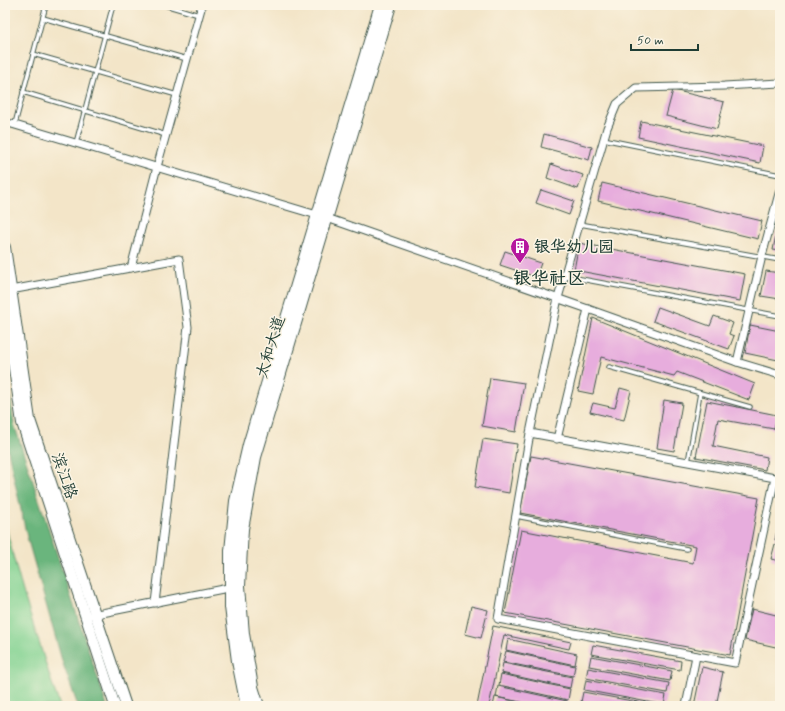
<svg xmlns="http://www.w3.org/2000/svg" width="785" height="711" font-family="Mynerve,'LXGW WenKai TC',sans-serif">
<rect width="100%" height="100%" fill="#fcf5e5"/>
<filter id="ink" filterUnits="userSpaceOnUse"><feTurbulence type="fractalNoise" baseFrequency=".025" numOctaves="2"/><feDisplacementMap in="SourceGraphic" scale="8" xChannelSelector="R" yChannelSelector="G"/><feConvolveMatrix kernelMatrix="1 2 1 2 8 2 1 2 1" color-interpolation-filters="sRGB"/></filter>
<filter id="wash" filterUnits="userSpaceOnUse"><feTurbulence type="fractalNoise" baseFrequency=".012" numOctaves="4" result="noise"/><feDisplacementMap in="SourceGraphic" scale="16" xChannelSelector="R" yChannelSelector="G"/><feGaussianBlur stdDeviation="0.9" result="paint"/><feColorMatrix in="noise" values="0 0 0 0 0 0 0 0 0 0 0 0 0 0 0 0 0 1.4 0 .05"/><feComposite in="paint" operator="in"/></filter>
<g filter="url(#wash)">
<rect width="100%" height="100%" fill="#f3e5c8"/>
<path fill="#84d393" stroke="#528864" d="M5,522C14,563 26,603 39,642C46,664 52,685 60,706H5Z"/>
<polygon fill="#6bb57d" stroke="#457958" points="5,364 14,424 107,706 78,706 63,664 27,537 5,437"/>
<g id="blocks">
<g fill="#e7addd">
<polygon points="673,90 724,102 717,129 666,116"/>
<polygon points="641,121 763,146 760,163 638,137"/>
<polygon points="544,134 592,147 589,160 541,147"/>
<polygon points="551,164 583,175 578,189 547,178"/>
<polygon points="602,183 762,221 758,239 598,201"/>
<polygon points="541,190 574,201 569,215 536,203"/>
<polygon points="778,225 780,225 780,251 773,250"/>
<polygon points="579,243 745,274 740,301 574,270"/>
<polygon points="505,251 541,263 536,277 500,265"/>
<polygon points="766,271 780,273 780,299 761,296"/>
<polygon points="658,307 710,326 714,316 733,323 729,334 734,336 729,349 653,321"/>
<polygon points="593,318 755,384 749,400 677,372 674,376 601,357 593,394 578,391"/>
<polygon points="750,325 780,331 780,349 778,360 745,353"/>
<polygon points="490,378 524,383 516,432 482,426"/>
<polygon points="620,388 631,391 624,420 590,412 593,403 615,408"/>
<polygon points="664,400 682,403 674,451 657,448"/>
<polygon points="707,401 777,415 774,429 718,419 713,446 767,457 765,470 696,457"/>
<polygon points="483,439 517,444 509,493 475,487"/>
<polygon points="531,456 759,498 730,655 505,613 521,530 693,563 696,546 520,513"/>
<polygon points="777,530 780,530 780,541 775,540"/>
<polygon points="775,544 780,545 780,561 771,559"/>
<polygon points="471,606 488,610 481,638 465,634"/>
<polygon points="752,609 780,616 780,648 745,640"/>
<polygon points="493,626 571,642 569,649 504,635 489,706 477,706"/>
<polygon points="508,639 577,654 575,665 506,650"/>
<polygon points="593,645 681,661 680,670 591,654"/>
<polygon points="506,651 575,666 573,676 503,662"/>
<polygon points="591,656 672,671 670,681 589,666"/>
<polygon points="503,663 572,677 570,688 501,673"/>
<polygon points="702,667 723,672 716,706 694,706"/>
<polygon points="588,668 669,683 667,693 586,678"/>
<polygon points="501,674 570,689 568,700 499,685"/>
<polygon points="586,680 666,695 664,705 584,690"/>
<polygon points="498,686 567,701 566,706 540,706 496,697"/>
<polygon points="583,692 654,705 654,706 601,706 581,702"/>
<polygon points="495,697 533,705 533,706 493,706"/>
</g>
</g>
</g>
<g filter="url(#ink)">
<use href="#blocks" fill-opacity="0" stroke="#3f564a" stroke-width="1"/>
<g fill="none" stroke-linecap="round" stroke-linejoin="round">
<g stroke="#3f564a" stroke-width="5.5">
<g id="lane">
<polyline points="165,5 199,15"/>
<polyline points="43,18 187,59"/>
<polyline points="33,54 177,95"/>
<polyline points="23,92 166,135"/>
<polyline points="15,124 46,5"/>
<polyline points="603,139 780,175"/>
<polyline points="76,143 113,5"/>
<polyline points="580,224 780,260"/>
<polyline points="565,276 780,316"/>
<polyline points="609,367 750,407"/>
<polyline points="688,462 700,393"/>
<polyline points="516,516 687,549"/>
</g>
</g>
<g stroke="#3f564a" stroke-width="9">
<g id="street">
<polyline points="5,122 327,218 588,309 737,362 780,375"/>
<polyline points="131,268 157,167 202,5"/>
<polyline points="5,291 179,259 188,327 155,603"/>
<polyline points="737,362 762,256 780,190"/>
<polyline points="530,433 775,478 735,663 498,619 530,433 558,298 607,128 617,104 636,88 724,86 780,83"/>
<polyline points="557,439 588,309"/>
<polyline points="92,615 233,587"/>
<polyline points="686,706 696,656"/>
</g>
</g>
<g stroke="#3f564a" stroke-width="12">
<g id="secondary">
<polyline points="5,247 30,420 126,706"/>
<polyline points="5,307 22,423 115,706"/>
</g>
</g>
<g stroke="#3f564a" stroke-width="14">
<g id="primary">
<polyline points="247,706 238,661 231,607 231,551 236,501 249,445 381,5"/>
<polyline points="258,706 252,687 243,634 239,586 242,529 255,457 390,5"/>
</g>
</g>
<use href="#lane" stroke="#fff" stroke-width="3.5"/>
<use href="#street" stroke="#fff" stroke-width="7"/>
<use href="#secondary" stroke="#fff" stroke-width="10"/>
<use href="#primary" stroke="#fff" stroke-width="12"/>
</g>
</g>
<defs>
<g id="building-pin" transform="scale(1)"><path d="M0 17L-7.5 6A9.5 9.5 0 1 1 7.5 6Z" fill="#b5179e" stroke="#fcf5e5"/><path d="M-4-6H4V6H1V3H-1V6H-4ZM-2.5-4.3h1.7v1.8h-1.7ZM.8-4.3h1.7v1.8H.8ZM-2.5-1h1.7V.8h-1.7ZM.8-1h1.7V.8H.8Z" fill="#fff"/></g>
</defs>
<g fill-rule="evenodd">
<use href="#building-pin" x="520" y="247"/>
</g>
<g text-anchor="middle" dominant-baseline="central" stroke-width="3" stroke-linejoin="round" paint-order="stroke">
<g font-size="16" font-weight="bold" fill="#1f3d34" stroke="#fcf5e5" text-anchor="start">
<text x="534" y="247">银华幼儿园</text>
</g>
<g font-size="16" fill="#1f3d34" stroke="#fcf5e5">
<text transform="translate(271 347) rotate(-73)">太和大道</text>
<text transform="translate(64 476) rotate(71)">滨江路</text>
</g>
<g font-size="18" font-weight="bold" fill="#1f3d34" stroke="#fcf5e5">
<text x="549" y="279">银华社区</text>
</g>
</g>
<rect width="785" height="711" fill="none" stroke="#fcf5e5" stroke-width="20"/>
<path d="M631 44v6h67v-6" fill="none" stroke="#1f3d34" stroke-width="2"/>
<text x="637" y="44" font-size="12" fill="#1f3d34" stroke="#fcf5e5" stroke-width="3" paint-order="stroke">50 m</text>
</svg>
